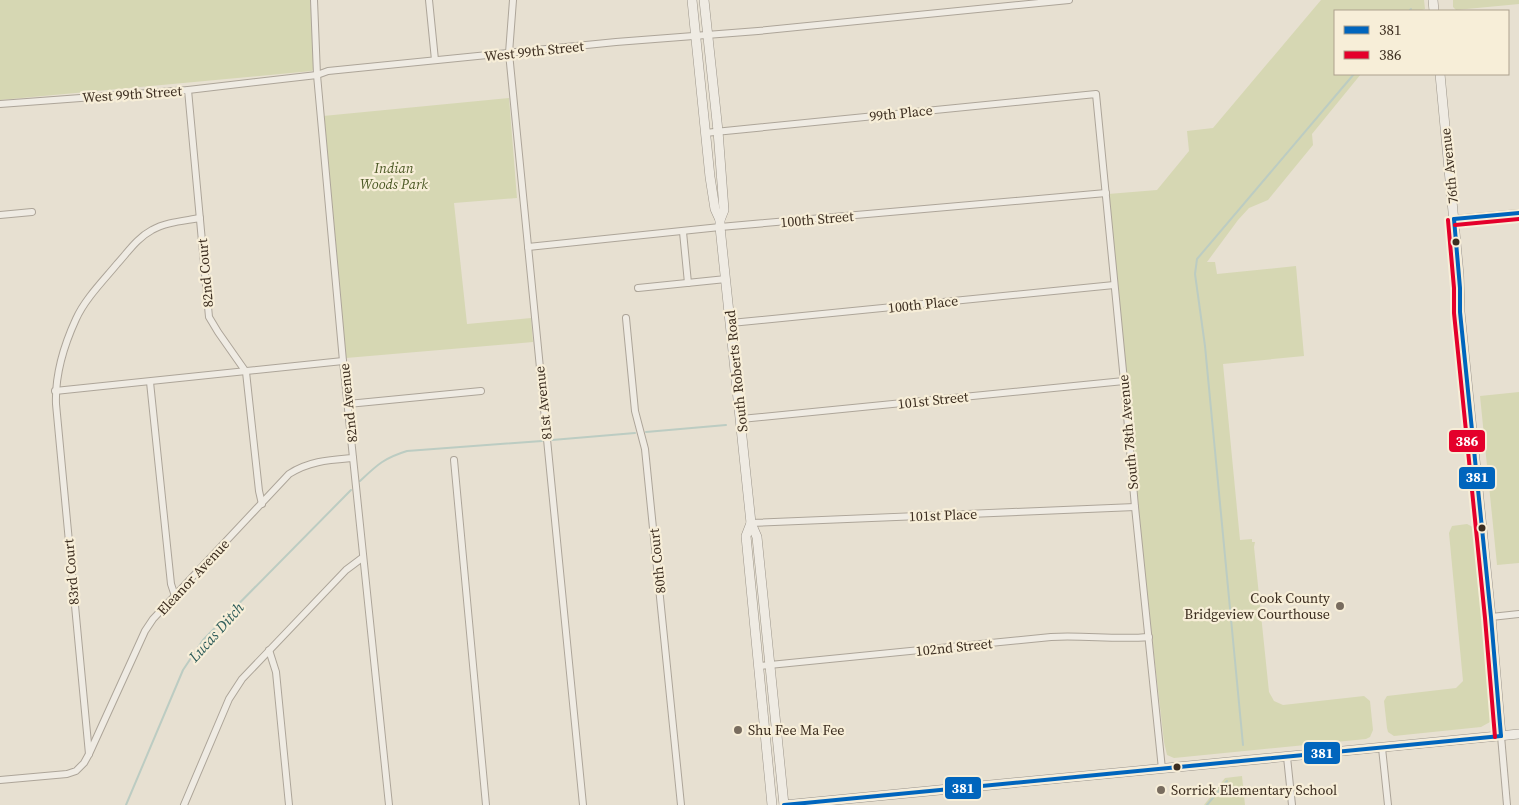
<svg xmlns="http://www.w3.org/2000/svg" width="1519" height="805" font-family="'Source Serif 4',serif">
<rect width="100%" height="100%" fill="#e7e0d1"/>
<g fill="#d6d7b3">
<path d="M0,0H310C311,14 319,62 312,71L0,100Z"/>
<polygon points="1321,0 1424,0 1425,9 1419,11 1335,11 1335,74 1361,74 1312,134 1313,145 1268,200 1249,208 1238,220 1207,262 1215,262 1217,274 1296,266 1304,356 1223,364 1240,540 1252,539 1252,542 1255,542 1254,547 1269,692 1274,701 1283,705 1364,696 1370,701 1373,730 1370,737 1366,739 1174,758 1167,755 1164,742 1140,532 1108,194 1157,190 1189,151 1187,131 1213,128"/>
<polygon points="1453,0 1519,0 1519,4 1456,10 1453,7"/>
<polygon points="509,98 517,198 454,203 467,324 531,318 533,342 346,358 323,116"/>
<polygon points="1519,392 1519,563 1497,565 1480,396"/>
<polygon points="1467,524 1473,527 1474,530 1492,717 1490,722 1481,727 1394,736 1388,732 1387,728 1384,701 1387,696 1456,688 1463,681 1449,533 1452,526"/>
<polygon points="1242,776 1245,805 1204,805 1225,778"/>
</g>
<g fill="none" stroke-linecap="round" stroke-linejoin="round">
<g stroke="#bcccc2" stroke-width="2">
<polyline points="1409,11 1411,9"/>
<polyline points="646,432 726,425"/>
<polyline points="552,440 635,433"/>
<path d="M360,481C377,465 384,458 407,451L542,441"/>
<polyline points="1243,745 1205,346 1195,274 1197,259 1354,74"/>
<polyline points="126,805 183,670 203,640 351,490"/>
<polyline points="1207,805 1227,781"/>
</g>
<g stroke="#ada599" stroke-width="8">
<g id="street">
<polyline points="314,0 317,75 343,361 389,805"/>
<polyline points="429,0 435,60"/>
<polyline points="513,0 509,53 583,805"/>
<polyline points="188,90 209,317 218,332 246,372 259,491 262,504"/>
<polyline points="0,104 188,90 317,75 328,71 616,42 758,31 1069,0"/>
<polyline points="705,133 1096,94 1124,381 1135,507 1162,769"/>
<polyline points="0,215 32,212"/>
<polyline points="1454,219 1519,213"/>
<polyline points="683,232 688,283"/>
<polyline points="528,247 720,227 1106,193"/>
<polyline points="638,288 726,279"/>
<polyline points="626,318 635,411 645,449 681,805"/>
<polyline points="731,323 1114,285"/>
<polyline points="150,382 171,584 175,596"/>
<polyline points="55,391 343,361"/>
<polyline points="348,404 481,391"/>
<polyline points="741,419 1124,381"/>
<polyline points="454,460 486,805"/>
<polyline points="751,523 1135,507"/>
<polyline points="1491,617 1519,614"/>
<polyline points="269,650 276,672 289,805"/>
<path d="M759,666L1051,637C1084,635 1116,640 1149,637"/>
<polyline points="1501,736 1507,805"/>
<polyline points="1382,748 1388,805"/>
<path d="M89,754L56,404C55,376 64,345 76,319C85,299 103,281 117,264C128,252 137,238 152,230C166,222 184,221 200,218"/>
<polyline points="1287,757 1292,805"/>
<path d="M0,780L67,774L76,771L84,763L89,754L145,631L153,619L289,474C309,461 329,460 353,458"/>
<polyline points="184,805 229,699 242,679 346,570 362,558"/>
</g>
</g>
<g stroke="#9c958a" stroke-width="10">
<g id="secondary">
<polyline points="692,0 710,177 715,209 720,220"/>
<polyline points="704,0 718,131 724,210 720,220 720,227 751,523 757,537 784,805"/>
<polyline points="1433,0 1434,11"/>
<polyline points="1440,74 1459,275 1460,312 1491,617 1501,736"/>
<polyline points="751,523 746,536 772,805"/>
<polyline points="784,805 1519,734"/>
</g>
</g>
<use href="#street" stroke="#efebe3" stroke-width="6"/>
<use href="#secondary" stroke="#efebe3" stroke-width="9"/>
<g stroke="#f7eed8" stroke-width="8">
<g id="bus-1">
<polyline points="1454,219 1460,288 1460,312 1491,617 1501,736"/>
<polyline points="1454,219 1519,213"/>
<polyline points="784,805 1501,736"/>
</g>
</g>
<g stroke="#f7eed8" stroke-width="8">
<g id="bus-2">
<polyline points="1448,220 1454,288 1454,313 1485,618 1495,737"/>
<polyline points="1455,225 1519,219"/>
</g>
</g>
<use href="#bus-1" stroke="#0065bd" stroke-width="4"/>
<use href="#bus-2" stroke="#e4002b" stroke-width="4"/>
</g>
<g fill="#3d2e20" stroke="#f7eed8" stroke-width="2">
<circle cx="1456" cy="242" r="4.5"/>
<circle cx="1482" cy="528" r="4.5"/>
<circle cx="1177" cy="767" r="4.5"/>
</g>
<g fill="#786c5e" stroke="#f7eed8" stroke-width="2">
<circle cx="1340" cy="606" r="5"/>
<circle cx="738" cy="730" r="5"/>
<circle cx="1161" cy="790" r="5"/>
</g>
<g text-anchor="middle" dominant-baseline="central" stroke-width="4.5" stroke-linejoin="round" paint-order="stroke">
<g font-size="14" fill="#3d2e20" stroke="#f7eed8">
<text transform="translate(534 51) rotate(-6)">West 99th Street</text>
<text transform="translate(132 94) rotate(-4)">West 99th Street</text>
<text transform="translate(901 113) rotate(-6)">99th Place</text>
<text transform="translate(1449 166) rotate(-96)">76th Avenue</text>
<text transform="translate(817 219) rotate(-5)">100th Street</text>
<text transform="translate(205 273) rotate(-95)">82nd Court</text>
<text transform="translate(923 304) rotate(-6)">100th Place</text>
<text transform="translate(736 371) rotate(-96)">South Roberts Road</text>
<text transform="translate(933 400) rotate(-6)">101st Street</text>
<text transform="translate(348 403) rotate(-96)">82nd Avenue</text>
<text transform="translate(543 403) rotate(-96)">81st Avenue</text>
<text transform="translate(1128 432) rotate(-95)">South 78th Avenue</text>
<text transform="translate(943 515) rotate(-2)">101st Place</text>
<text transform="translate(657 561) rotate(-96)">80th Court</text>
<text transform="translate(71 572) rotate(-95)">83rd Court</text>
<text transform="translate(193 577) rotate(-47)">Eleanor Avenue</text>
<text transform="translate(954 647) rotate(-6)">102nd Street</text>
</g>
<g font-size="14" font-style="italic" fill="#4d5a26" stroke="#f7eed8">
<text x="394" y="168">Indian<tspan x="394" dy="16">Woods Park</tspan></text>
</g>
<g font-size="14" fill="#3d2e20" stroke="#f7eed8" text-anchor="start">
<text x="1330" y="598" text-anchor="end">Cook County<tspan x="1330" dy="16">Bridgeview Courthouse</tspan></text>
<text x="748" y="730">Shu Fee Ma Fee</text>
<text x="1171" y="790">Sorrick Elementary School</text>
</g>
<g font-size="15" font-style="italic" fill="#2f5d5a" stroke="#f7eed8">
<text transform="translate(216 632) rotate(-48)">Lucas Ditch</text>
</g>
</g>
<g stroke="#f7eed8" stroke-width="2">
<rect x="1448" y="429" width="38" height="24" rx="5" fill="#e4002b"/>
<rect x="1458" y="466" width="38" height="24" rx="5" fill="#0065bd"/>
<rect x="1303" y="741" width="38" height="24" rx="5" fill="#0065bd"/>
<rect x="944" y="776" width="38" height="24" rx="5" fill="#0065bd"/>
</g>
<g font-size="14" text-anchor="middle" font-weight="bold" fill="#fff">
<text x="1467" y="446">386</text>
<text x="1477" y="482">381</text>
<text x="1322" y="758">381</text>
<text x="963" y="793">381</text>
</g>
<rect x="1334" y="10" width="175" height="65" fill="#f7eed8" stroke="#ada18e"/>
<rect x="1344" y="26" width="25" height="8" fill="#0065bd" stroke="#ada18e"/>
<text x="1379" y="35" font-size="15" fill="#3d2e20">381</text>
<rect x="1344" y="51" width="25" height="8" fill="#e4002b" stroke="#ada18e"/>
<text x="1379" y="60" font-size="15" fill="#3d2e20">386</text>
</svg>
